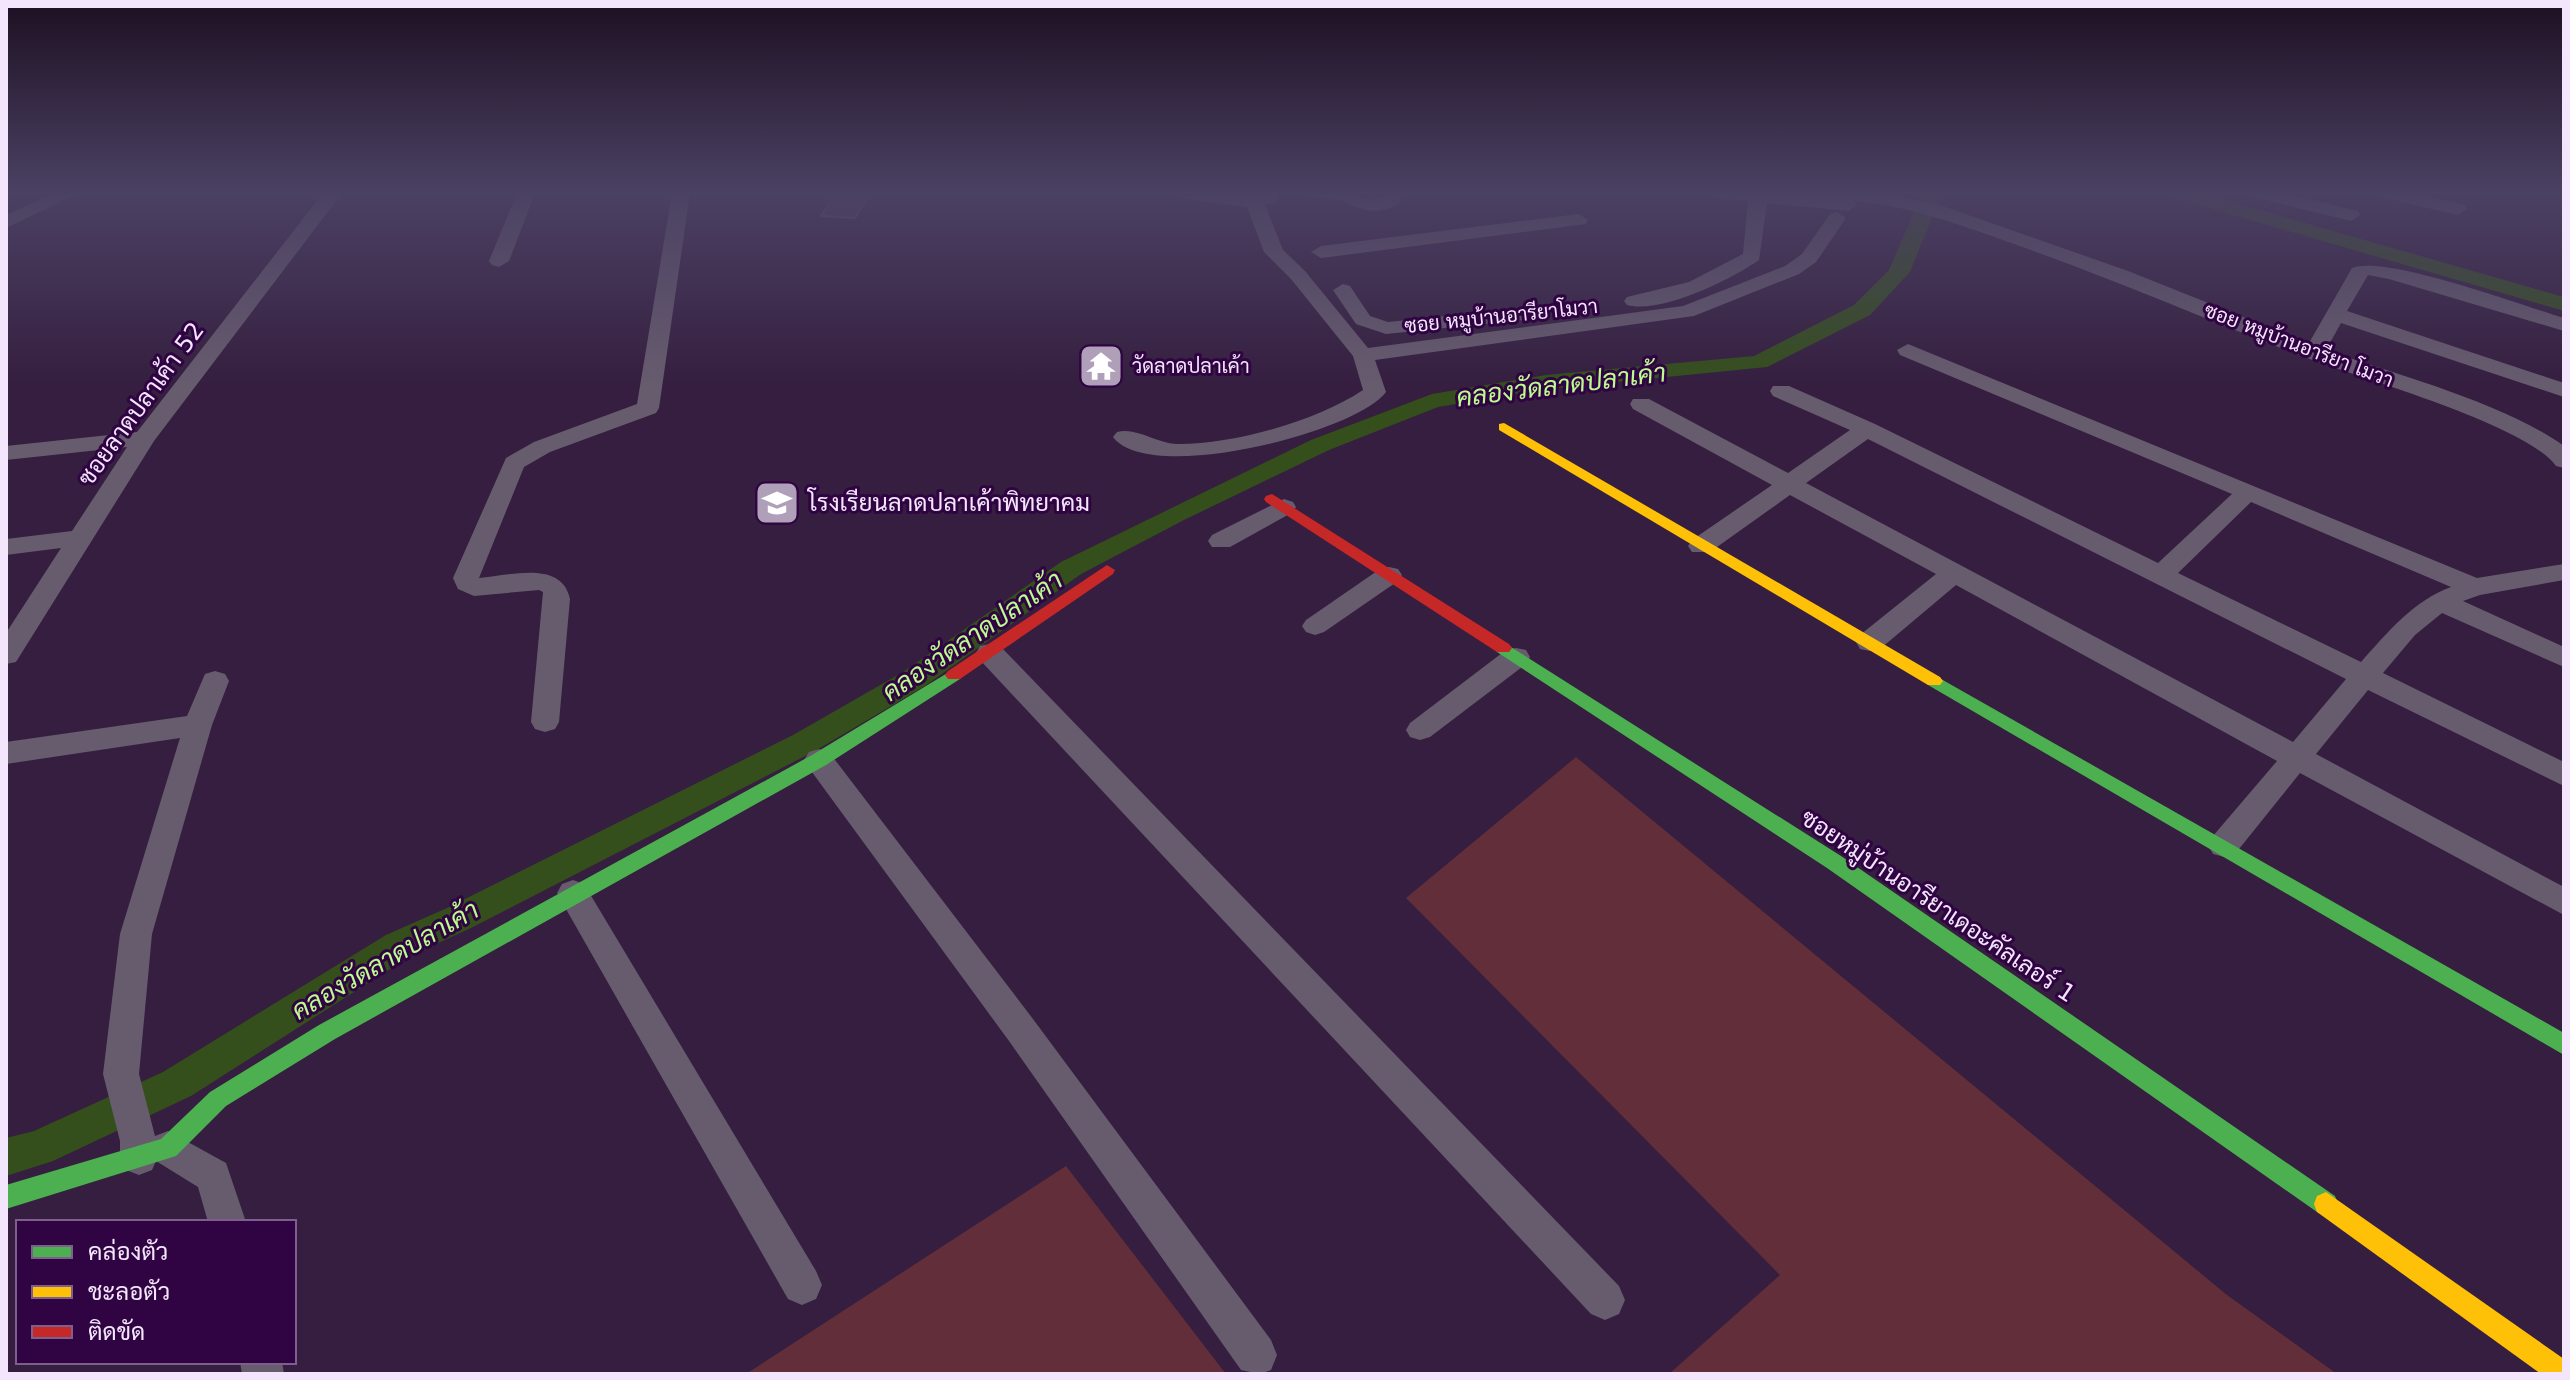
<svg xmlns="http://www.w3.org/2000/svg" width="2570" height="1380" font-family="'DejaVu Sans',Sarabun,sans-serif">
<rect width="100%" height="100%" fill="#351e3f"/>
<g fill="#612e39">
<polygon points="1576,757 2227,1295 2337,1374 1669,1374 1780,1275 1406,898"/>
<polygon points="1066,1166 1226,1374 746,1374"/>
</g>
<g fill="none" stroke-linecap="round" stroke-linejoin="round">
<g fill="#344f1b" fill-rule="evenodd">
<polygon points="1922,193 1942,193 1910,272 1870,315 1767,367 1546,389 1438,407 1329,450 1184,520 1081,574 925,686 815,751 471,928 412,955 191,1096 53,1161 6,1176 6,1138 34,1131 163,1072 386,935 447,908 793,735 903,672 1061,562 1311,440 1432,394 1546,375 1754,356 1854,305 1889,270"/>
<polygon points="2168,193 2200,193 2564,297 2564,311 2171,197"/>
</g>
</g>
<polygon fill="#513a53" stroke="#6d566f" stroke-width="2" points="836,193 842,193 870,194 855,218 821,216"/>
<g fill="none" stroke-linecap="round" stroke-linejoin="round">
<g fill="#675c6e" fill-rule="evenodd">
<polygon points="54,193 79,193 6,228 6,215"/>
<polygon points="323,193 342,193 154,441 16,662 6,664 6,633 61,548 6,555 6,539 72,531 127,447 6,460 6,446 137,432"/>
<polygon points="517,193 535,193 509,261 499,267 492,265 489,261"/>
<path d="M672,193H690L659,408L656,413L550,452L524,467L479,578C508,576 562,559 570,599L559,722L555,729L545,732L535,729L531,722L543,592L539,590L474,596L458,589L453,578L506,458L534,442L637,404Z"/>
<path d="M1180,193L1255,196L1276,194L1279,198L1276,202L1265,205L1283,250L1305,271L1368,348L1683,306L1785,266L1802,254L1830,214L1837,212L1846,218L1816,262L1799,274L1694,316L1375,360L1386,392C1356,433 1148,485 1113,437L1117,432C1136,427 1156,443 1176,444C1232,445 1317,421 1363,390L1353,356L1291,279L1264,252L1247,207L1189,199L1183,198Z"/>
<path d="M1306,193H1359V197L1371,200L1383,197L1384,193H1402L1399,204C1374,216 1365,210 1342,201C1332,197 1319,199 1309,197Z"/>
<path d="M1708,193L1821,197L1818,193H1882L1940,205L2128,271L2309,343L2352,268C2384,254 2524,306 2564,318V331L2389,279L2368,275L2347,311L2564,383V397L2341,323L2326,350C2398,375 2504,403 2564,446V468L2556,466C2527,425 2360,378 2307,358C2210,321 2115,280 2017,245C1963,226 1911,206 1853,201L1857,205L1848,211L1767,203L1759,260C1730,280 1661,314 1627,305L1624,301L1627,297L1689,282L1743,254L1748,201L1717,198Z"/>
<polygon points="2250,193 2283,193 2358,211 2360,215 2351,221 2253,197"/>
<polygon points="2377,193 2412,193 2465,205 2467,209 2458,215 2380,197"/>
<polygon points="1579,214 1588,220 1586,224 1321,258 1311,252 1321,246"/>
<polygon points="1343,284 1350,286 1370,316 1388,322 1534,307 1544,313 1534,319 1386,334 1356,324 1333,290"/>
<path d="M1908,344L2477,578L2564,564V580L2480,595L2463,601L2564,647V667L2442,613L2415,635L2383,673L2564,762V786L2368,690L2316,754L2564,887V915L2300,773L2235,854L2224,857L2213,854L2208,845L2213,836L2277,761L1956,585L1880,649L1870,651L1860,649L1856,642L1860,635L1936,574L1790,495L1710,552H1692L1688,546L1692,540L1772,485L1633,409L1630,404L1633,399H1649L1788,473L1850,430L1773,396L1770,391L1773,386H1789L1875,424L2158,563L2232,494L1900,355L1897,350ZM1868,439L2346,679L2293,742L1806,483ZM2251,502L2451,587C2413,601 2388,632 2361,662L2178,573Z"/>
<polygon points="1284,499 1293,502 1296,507 1293,512 1230,547 1212,547 1208,541 1212,535"/>
<polygon points="1389,567 1398,569 1402,575 1398,581 1324,632 1315,635 1306,632 1302,626 1306,620 1380,569"/>
<polygon points="990,644 1000,646 1619,1286 1625,1300 1619,1314 1605,1320 1591,1314 980,660 976,653 980,646"/>
<polygon points="1516,648 1526,650 1530,657 1526,664 1430,737 1420,740 1410,737 1406,730 1410,723 1506,650"/>
<polygon points="215,671 225,674 229,681 212,725 152,934 139,1074 155,1136 168,1131 226,1163 246,1222 208,1222 198,1187 156,1161 152,1170 139,1175 126,1170 120,1158 120,1141 103,1074 120,934 180,738 6,764 6,742 187,716 205,674"/>
<polygon points="819,749 829,752 1033,1019 1271,1340 1277,1355 1271,1370 1260,1374 1241,1370 1009,1041 809,768 804,760 809,752"/>
<polygon points="573,880 584,884 816,1271 822,1285 816,1299 802,1305 788,1299 562,902 557,893 562,884"/>
<polygon points="240,1362 282,1362 284,1374 242,1374"/>
</g>
<g fill="#4caf50" fill-rule="evenodd">
<polygon points="1503,642 1841,856 2335,1196 2338,1204 2335,1212 2326,1216 2317,1212 1827,868 1497,652 1494,648 1497,644"/>
<polygon points="954,669 960,671 963,675 960,679 826,765 335,1039 226,1106 176,1156 6,1209 6,1185 161,1139 210,1092 319,1025 812,755"/>
<polygon points="1934,675 2564,1033 2564,1055 1928,685 1925,681 1928,677"/>
</g>
<g fill="#ffc107" fill-rule="evenodd">
<polygon points="1504,423 1940,677 1943,681 1940,685 1928,685 1499,430 1499,424"/>
<polygon points="2326,1192 2564,1359 2564,1374 2541,1374 2317,1212 2314,1204 2317,1196"/>
</g>
<g fill="#c62828" fill-rule="evenodd">
<path d="M1173,193H1200C1194,198 1179,198 1173,193Z"/>
<polygon points="1272,494 1509,644 1512,648 1509,652 1497,652 1266,502 1264,499 1266,496"/>
<polygon points="1107,565 1115,570 1113,574 960,679 948,679 945,675 948,671"/>
</g>
</g>
<linearGradient id="sky" x2="0" y2="1"><stop stop-color="#1d1023"/><stop offset="0.5" stop-color="#4b4163"/><stop offset="1" stop-color="#4b4163" stop-opacity="0"/></linearGradient>
<rect width="2570" height="386" fill="url(#sky)"/>
<defs>
<g id="temple-square" transform="scale(2.3)"><rect x="-9" y="-9" width="18" height="18" rx="4" fill="#b09fb9" stroke="#300442"/><path d="M0-6L5-2H3V0L6.5 2.5H4V6H1.5V3h-3V6H-4V2.5H-6.5L-3 0V-2H-5Z" fill="#fff"/></g>
<g id="school-square" transform="scale(2.3)"><rect x="-9" y="-9" width="18" height="18" rx="4" fill="#b09fb9" stroke="#300442"/><path d="M0-5L7-2L0 1L-7-2ZM-4 1L0 2.5L4 1V4Q0 6-4 4Z" fill="#fff"/></g>
</defs>
<g fill-rule="evenodd">
<use href="#temple-square" x="1101" y="366"/>
<use href="#school-square" x="777" y="503"/>
</g>
<g text-anchor="middle" dominant-baseline="central" stroke-width="6" stroke-linejoin="round" paint-order="stroke">
<g font-size="20" fill="#f3e5fb" stroke="#300442">
<text transform="translate(1501 316) rotate(-6)">ซอย หมูบ้านอารียาโมวา</text>
<text transform="translate(2299 345) rotate(21)">ซอย หมูบ้านอารียา โมวา</text>
</g>
<g font-size="20" fill="#f3e5fb" stroke="#300442" text-anchor="start">
<text x="1132" y="366">วัดลาดปลาเค้า</text>
</g>
<g font-size="24" fill="#f3e5fb" stroke="#300442">
<text transform="translate(141 404) rotate(-54)">ซอยลาดปลาเค้า 52</text>
<text transform="translate(1938 906) rotate(34)">ซอยหมู่บ้านอารียาเดอะคัลเลอร์ 1</text>
</g>
<g font-size="24" fill="#f3e5fb" stroke="#300442" text-anchor="start">
<text x="808" y="503">โรงเรียนลาดปลาเค้าพิทยาคม</text>
</g>
<g font-size="26" font-style="italic" fill="#bdfa8f" stroke="#300442">
<text transform="translate(1561 385) rotate(-7)">คลองวัดลาดปลาเค้า</text>
<text transform="translate(972 636) rotate(-34)">คลองวัดลาดปลาเค้า</text>
<text transform="translate(385 960) rotate(-30)">คลองวัดลาดปลาเค้า</text>
</g>
</g>
<rect width="2570" height="1380" fill="none" stroke="#f3e5fb" stroke-width="16"/>
<rect x="16" y="1220" width="280" height="144" fill="#300442" stroke="#7e5e8c" stroke-width="2"/>
<rect x="32" y="1246" width="40" height="12" fill="#4caf50" stroke="#7e5e8c" stroke-width="2"/>
<text x="88" y="1260" font-size="24" fill="#f3e5fb">คล่องตัว</text>
<rect x="32" y="1286" width="40" height="12" fill="#ffc107" stroke="#7e5e8c" stroke-width="2"/>
<text x="88" y="1300" font-size="24" fill="#f3e5fb">ชะลอตัว</text>
<rect x="32" y="1326" width="40" height="12" fill="#c62828" stroke="#7e5e8c" stroke-width="2"/>
<text x="88" y="1340" font-size="24" fill="#f3e5fb">ติดขัด</text>
</svg>
